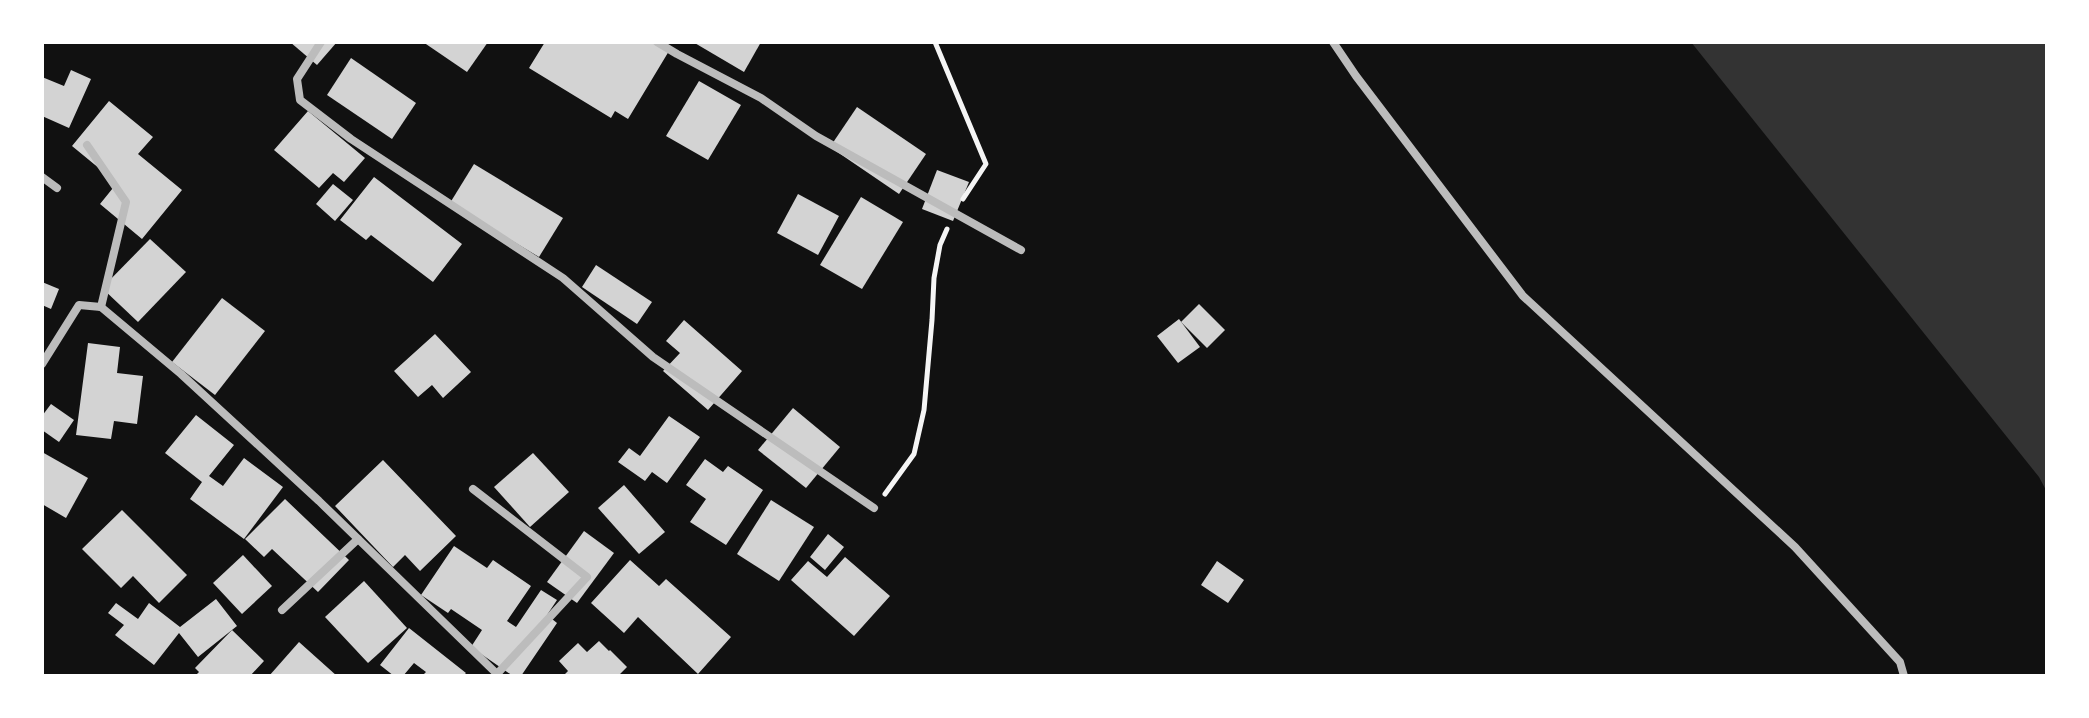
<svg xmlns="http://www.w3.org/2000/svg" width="2089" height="718" font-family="Lora,serif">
<rect width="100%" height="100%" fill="#111"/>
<polygon fill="#333" points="1691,42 2047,42 2047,492 2039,477"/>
<g fill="#d3d3d3">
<polygon points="290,42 337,42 317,65"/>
<polygon points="423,42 488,42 467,72"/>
<polygon points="545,42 655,42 669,51 628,119 615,111 611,118 529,68"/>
<polygon points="693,42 761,42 744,72"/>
<polygon points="351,58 416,103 392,139 327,95"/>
<polygon points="71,70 91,79 69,128 42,116 42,77 64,86"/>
<polygon points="699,81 741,105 708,160 666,136"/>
<polygon points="109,101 153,137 138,154 182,190 142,239 100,204 117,183 72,146"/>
<polygon points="857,107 926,154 899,194 830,147"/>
<polygon points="308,111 365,158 344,182 333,173 319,188 274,150"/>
<polygon points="474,164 563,218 539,257 450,203"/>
<polygon points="937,170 969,182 953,221 922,209"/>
<polygon points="374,177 462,244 433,282 371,235 366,240 340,220"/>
<polygon points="333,184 353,200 335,221 316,204"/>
<polygon points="798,194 839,216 818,255 777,233"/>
<polygon points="861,197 903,222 862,289 820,265"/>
<polygon points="150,239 186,272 138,322 102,288"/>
<polygon points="596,265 652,302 637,324 582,287"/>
<polygon points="42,282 59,289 51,309 42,305"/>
<polygon points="222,298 265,331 215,395 172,362"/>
<polygon points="1199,304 1225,330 1207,348 1181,322"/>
<polygon points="1179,319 1200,347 1178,363 1157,336"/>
<polygon points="684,320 742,371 708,410 663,371 680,353 666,341"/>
<polygon points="435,334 471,372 443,398 432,385 418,397 394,371"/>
<polygon points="88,343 120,347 117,373 143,376 137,424 114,421 111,439 76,435"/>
<polygon points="51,404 74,420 59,442 42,430 42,416"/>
<polygon points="793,408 840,447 806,488 758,450"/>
<polygon points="196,415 234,445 209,476 223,486 244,458 283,487 244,539 190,499 202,482 165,453"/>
<polygon points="669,416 700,437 667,483 652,472 645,481 618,462 629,448 640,456"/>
<polygon points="42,452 88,478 66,518 42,504"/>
<polygon points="533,453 569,492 530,527 494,487"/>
<polygon points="705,459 723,472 728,466 763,490 726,545 690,522 706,499 686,485"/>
<polygon points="383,460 456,536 420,571 405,555 393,567 335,506"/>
<polygon points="624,485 665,532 639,554 598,508"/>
<polygon points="285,499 349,560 318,592 272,549 264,557 245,539"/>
<polygon points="771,500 814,527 779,581 737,554"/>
<polygon points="122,510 187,575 159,603 133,576 121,588 82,549"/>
<polygon points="584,531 614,553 577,603 547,582"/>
<polygon points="828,534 844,547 825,570 810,557"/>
<polygon points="454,546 487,568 493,560 531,586 507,621 516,627 541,590 557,600 547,615 557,623 521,676 513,676 471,647 482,630 451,609 448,613 421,595"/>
<polygon points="243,555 272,586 242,614 213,583"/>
<polygon points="845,557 890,596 854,636 791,580 808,561 827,577"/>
<polygon points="630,560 659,586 666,579 731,637 698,674 638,617 624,633 591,603"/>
<polygon points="1217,561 1244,580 1228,603 1201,585"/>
<polygon points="364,581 407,628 368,663 325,617"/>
<polygon points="216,599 237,626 198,657 179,633 154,665 115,635 124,625 108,613 116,603 138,619 149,603 180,627"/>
<polygon points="409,628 466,673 463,676 422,676 426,672 414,663 403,676 394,676 380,665"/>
<polygon points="232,630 264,661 250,676 195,676 199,672 195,668"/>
<polygon points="599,641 609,651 610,650 627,667 618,676 563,676 568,671 559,661 578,643 587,652"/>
<polygon points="299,642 337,676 269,676"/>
</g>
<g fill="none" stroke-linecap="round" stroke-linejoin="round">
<g stroke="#f5f5f5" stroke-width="5">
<polyline points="935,42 986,164 963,199"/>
<polyline points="885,494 914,454 924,410 932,320 934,278 940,245 947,229"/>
</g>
<g stroke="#bcbcbc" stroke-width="8">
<polyline points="321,42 297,79 300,100 351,139 563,278 653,357 874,508"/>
<polyline points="657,42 677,54 761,98 816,136 1021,250"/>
<polyline points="1333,42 1356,76 1523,296 1795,547 1900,662 1904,676"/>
<polyline points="87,145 126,202 101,307"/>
<polyline points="42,177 57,188"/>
<polyline points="42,364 79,305 101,307 181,374 319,501 497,674 587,577 473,489"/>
<polyline points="282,610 358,539"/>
</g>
</g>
<rect width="2089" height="718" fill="none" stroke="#ffffff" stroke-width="88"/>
</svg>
